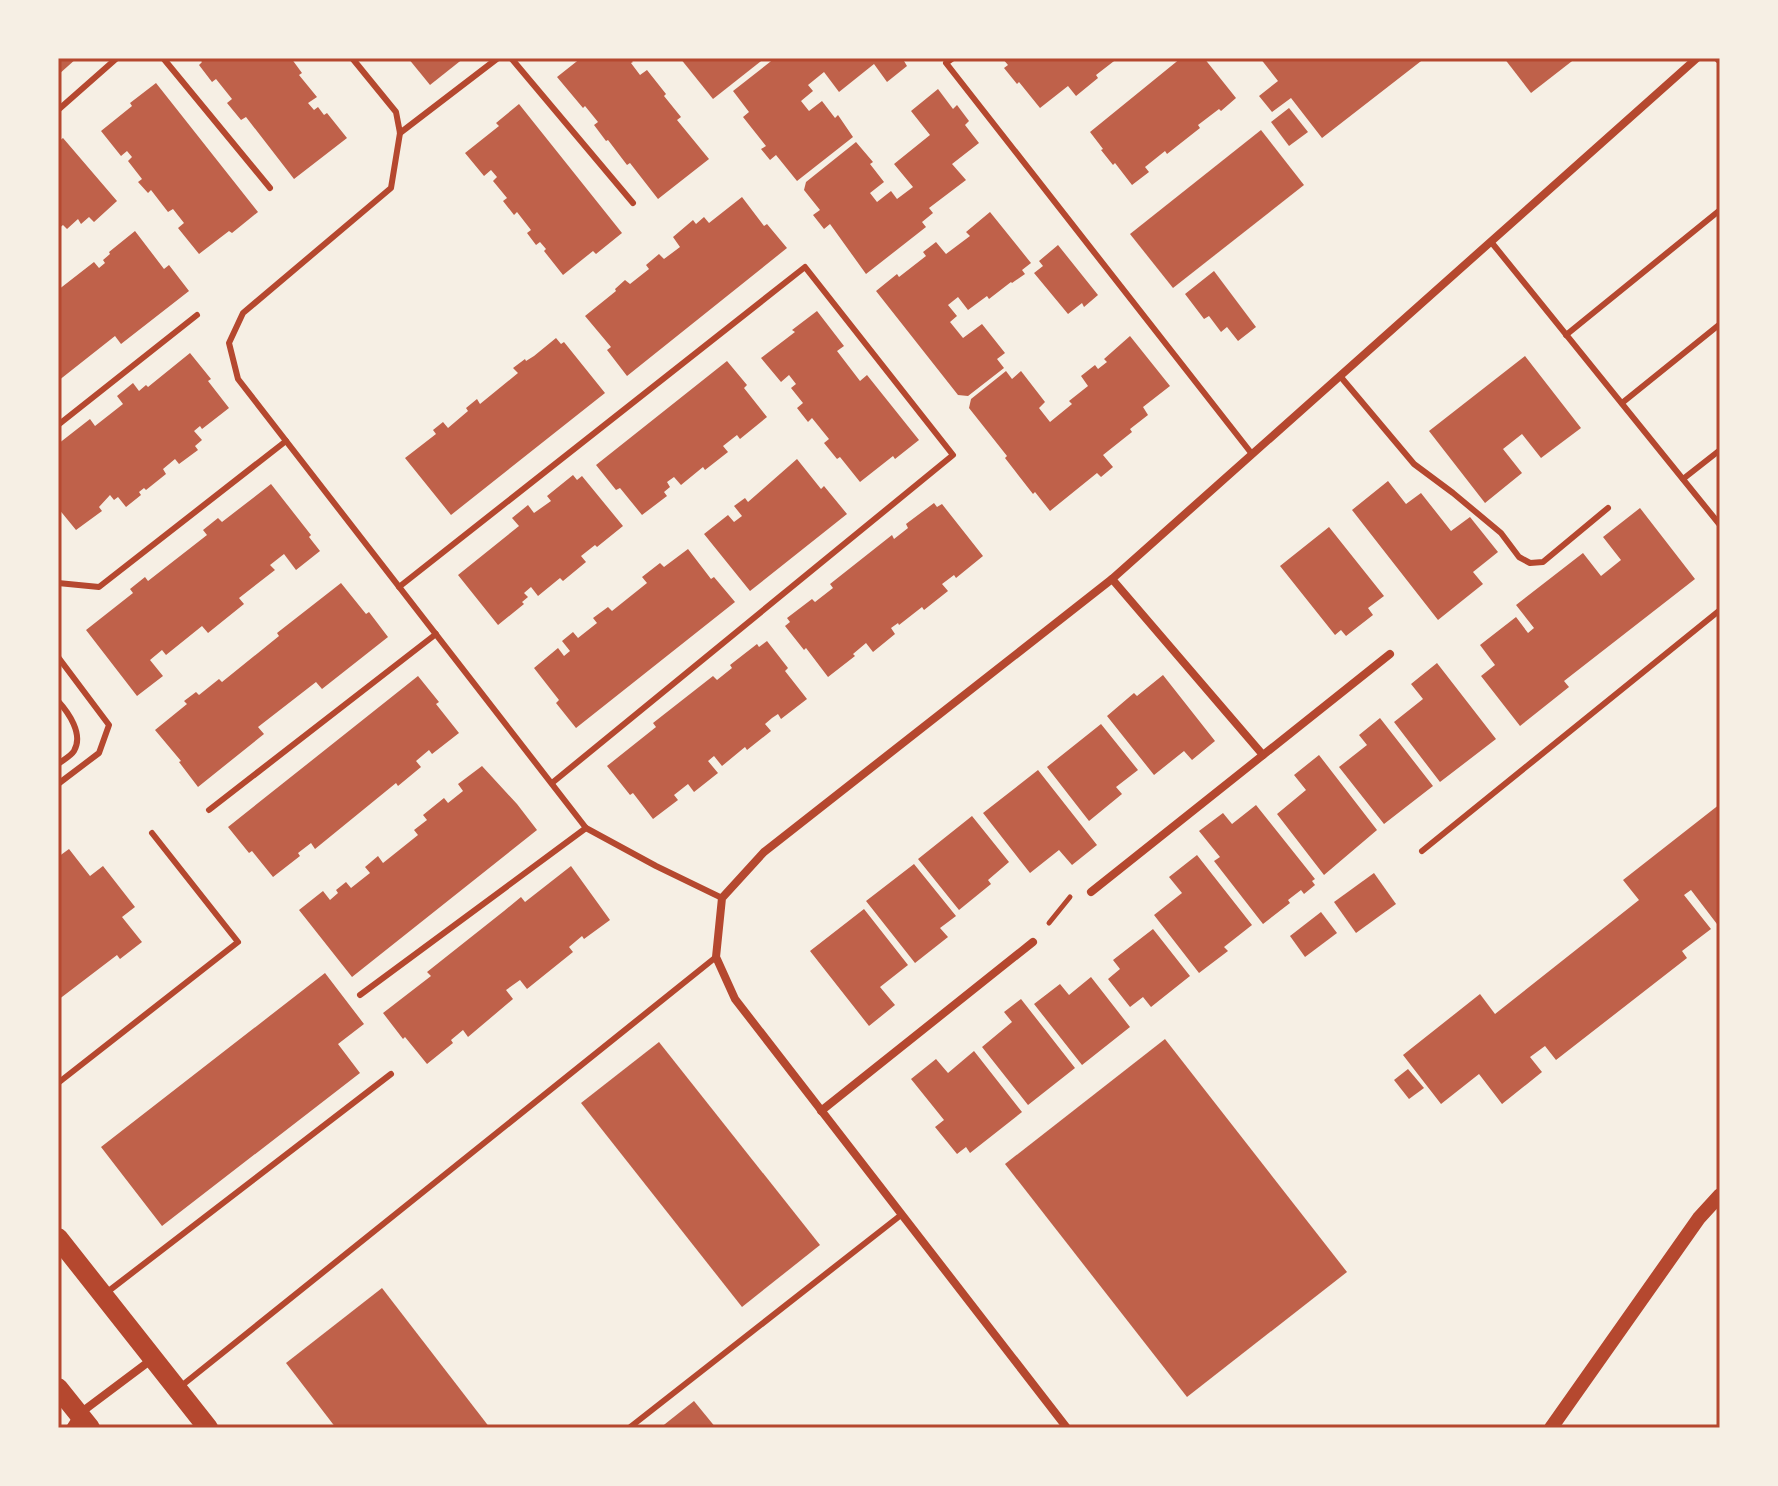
<svg xmlns="http://www.w3.org/2000/svg" width="1778" height="1486" font-family="Roboto,sans-serif">
<rect width="100%" height="100%" fill="#f6efe4"/>
<g fill="#bf614a">
<polygon points="58,58 77,58 58,75"/>
<polygon points="199,58 291,58 302,73 299,75 317,97 308,103 314,110 318,107 324,115 327,113 347,138 294,179 246,117 241,120 227,103 232,99 216,79 212,82 199,65 202,62"/>
<polygon points="408,58 464,58 430,85"/>
<polygon points="581,58 629,58 633,62 631,63 640,75 647,70 666,94 664,96 681,117 677,120 709,159 658,199 630,163 627,165 608,140 606,141 594,125 598,122 585,106 583,108 557,77"/>
<polygon points="680,58 765,58 713,99"/>
<polygon points="775,58 907,58 904,61 907,66 887,82 874,64 839,92 824,72 808,85 813,91 801,101 809,111 822,101 835,118 838,115 853,137 797,181 776,155 770,160 761,149 766,146 743,117 749,112 733,91"/>
<polygon points="1002,58 1118,58 1096,75 1098,78 1076,96 1068,86 1040,108 1019,82 1017,84 1004,68 1008,65"/>
<polygon points="1181,58 1204,58 1236,98 1221,111 1219,109 1198,125 1200,128 1167,154 1165,151 1145,167 1149,172 1132,185 1115,163 1113,165 1101,150 1103,149 1090,132"/>
<polygon points="1260,58 1425,58 1322,138 1291,98 1272,112 1259,96 1278,81"/>
<polygon points="1504,58 1576,58 1531,93"/>
<polygon points="156,83 258,212 232,233 229,231 199,254 178,228 184,223 173,209 168,212 151,190 148,193 138,182 142,179 128,161 132,157 127,151 121,156 101,131 132,106 130,103"/>
<polygon points="938,89 953,109 957,105 969,121 965,125 979,143 952,164 966,180 929,208 933,213 922,222 926,227 866,274 830,224 824,229 813,215 820,210 804,190 806,182 856,142 873,162 870,164 884,182 870,193 877,202 891,191 897,199 913,187 894,164 930,135 911,111"/>
<polygon points="519,104 622,233 596,254 593,251 563,275 544,251 546,249 540,242 536,245 527,233 531,230 517,212 514,215 503,201 507,198 493,181 497,177 491,170 484,176 465,153 499,126 496,123"/>
<polygon points="1289,108 1308,132 1289,146 1271,122"/>
<polygon points="1261,130 1304,185 1173,288 1130,234"/>
<polygon points="63,138 117,201 94,222 89,217 81,224 78,219 67,229 63,225 58,229 58,142"/>
<polygon points="742,197 764,226 767,224 787,248 627,376 607,350 611,347 585,316 616,291 615,289 625,280 630,284 649,269 646,265 659,254 664,259 680,247 673,237 693,220 696,224 704,217 709,223"/>
<polygon points="990,212 1031,263 1022,270 1025,274 1012,283 1011,282 989,299 987,296 968,310 958,297 948,305 957,316 950,322 963,338 982,324 1005,353 997,359 1004,368 968,396 958,395 876,291 897,274 899,277 926,256 923,252 936,242 946,254 970,236 966,232"/>
<polygon points="135,231 164,269 169,265 189,291 121,344 115,336 58,381 58,290 94,262 99,268 105,263 103,260 110,254 109,252"/>
<polygon points="1058,245 1098,295 1084,307 1082,303 1068,314 1034,273 1043,266 1039,261"/>
<polygon points="1214,271 1256,327 1238,341 1227,327 1221,332 1209,316 1204,319 1185,294"/>
<polygon points="817,311 844,346 837,351 860,381 867,375 919,440 895,459 893,456 860,482 840,457 837,459 824,443 829,439 812,418 808,422 797,408 803,403 791,388 796,384 789,375 781,382 761,358 795,332 792,330"/>
<polygon points="1130,336 1170,386 1143,407 1148,415 1130,429 1132,432 1103,455 1113,467 1101,477 1097,473 1050,511 1035,492 1033,494 1005,458 1007,456 969,408 971,399 1006,371 1012,379 1021,371 1045,402 1039,408 1050,422 1072,404 1069,401 1088,386 1081,376 1095,365 1098,369 1107,362 1104,359"/>
<polygon points="556,338 561,344 564,342 605,393 451,515 405,458 436,434 433,430 443,422 448,428 468,411 466,408 477,399 480,404 518,373 513,368 525,359 526,361 534,356"/>
<polygon points="190,353 211,379 208,381 229,408 202,429 200,426 194,431 202,440 195,446 198,450 179,464 175,459 163,469 166,474 146,490 144,488 139,492 141,495 126,507 118,497 114,500 110,495 99,507 102,511 76,530 58,508 58,444 90,419 95,426 123,404 117,396 133,383 139,391 146,385 148,387"/>
<polygon points="1525,356 1581,428 1541,458 1522,434 1503,449 1522,473 1485,503 1429,431"/>
<polygon points="727,361 747,385 744,388 767,417 740,439 737,435 723,446 728,452 705,470 703,467 681,485 674,477 667,482 670,487 664,492 667,496 642,515 620,488 616,490 596,465"/>
<polygon points="797,459 821,489 824,486 847,514 750,591 704,534 728,515 734,522 742,516 734,506 745,498 748,502"/>
<polygon points="573,475 577,480 582,476 623,526 597,547 595,545 581,556 586,562 563,581 560,578 538,596 531,587 524,593 528,597 522,602 524,604 498,625 458,575 519,526 512,518 528,505 534,513 551,501 547,496"/>
<polygon points="1388,481 1406,504 1421,493 1451,531 1470,517 1498,552 1473,572 1483,584 1438,620 1352,510"/>
<polygon points="271,484 311,535 309,537 320,551 296,570 284,554 270,565 275,570 239,598 244,604 208,633 202,626 166,655 162,650 150,660 163,676 137,696 86,630 133,593 130,589 145,577 148,581 207,535 203,530 218,518 222,522"/>
<polygon points="934,503 937,507 942,504 983,556 956,578 954,575 942,584 948,591 924,610 922,607 899,625 898,623 891,628 895,634 873,652 866,643 853,654 855,656 828,677 806,648 804,650 785,626 790,622 787,618 812,599 815,602 833,588 830,584 892,535 894,539 908,528 906,524"/>
<polygon points="1640,508 1695,579 1564,681 1569,687 1520,726 1481,676 1495,665 1480,645 1516,617 1528,633 1534,628 1516,605 1583,553 1601,576 1621,560 1603,537"/>
<polygon points="1329,527 1384,596 1368,608 1373,615 1346,636 1341,630 1335,635 1280,566"/>
<polygon points="688,549 711,579 714,577 735,602 576,728 556,703 559,700 534,668 558,648 564,656 570,651 562,641 573,632 578,638 597,623 593,618 608,607 612,611 647,583 642,577 660,563 664,567"/>
<polygon points="341,583 366,614 369,612 388,637 322,689 316,682 258,727 264,734 198,787 179,762 181,761 155,730 187,704 184,701 196,692 199,695 219,679 222,682 279,636 277,633"/>
<polygon points="767,641 788,668 785,671 807,699 781,719 778,714 772,718 765,724 771,731 747,750 745,747 722,766 714,756 708,761 718,773 694,792 688,784 674,795 678,800 653,819 633,793 630,795 607,766 656,727 653,723 713,676 717,680 732,668 730,665 757,644 759,647"/>
<polygon points="1437,663 1496,739 1440,782 1394,722 1423,699 1411,684"/>
<polygon points="1163,675 1215,741 1192,760 1184,751 1154,775 1107,716 1134,693 1137,696"/>
<polygon points="418,676 439,702 436,704 459,733 432,754 429,750 416,761 421,767 398,786 396,783 315,849 311,843 298,853 300,856 273,877 252,851 249,853 228,827"/>
<polygon points="1380,718 1433,786 1384,824 1339,767 1367,745 1359,735"/>
<polygon points="1101,724 1138,770 1116,787 1122,794 1089,821 1047,767"/>
<polygon points="1319,755 1377,830 1324,875 1277,814 1306,790 1294,775"/>
<polygon points="482,766 517,804 537,830 352,977 299,910 323,891 330,900 338,893 336,890 346,882 351,888 370,873 365,867 378,856 383,863 418,835 414,830 427,820 423,815 444,798 448,803 463,791 458,784"/>
<polygon points="1038,770 1097,845 1072,865 1059,850 1030,873 983,813"/>
<polygon points="1720,804 1720,928 1691,890 1684,895 1711,929 1682,951 1687,958 1556,1060 1545,1046 1530,1057 1542,1072 1502,1104 1479,1074 1441,1104 1403,1055 1480,994 1495,1014 1639,900 1623,880"/>
<polygon points="1256,805 1315,879 1312,881 1315,885 1304,894 1301,890 1288,900 1290,903 1263,924 1214,861 1220,857 1199,831 1223,813 1232,824"/>
<polygon points="972,816 1009,862 988,880 991,884 959,910 918,859"/>
<polygon points="69,849 90,876 103,866 135,907 122,917 142,942 120,959 117,955 58,1000 58,857"/>
<polygon points="1197,855 1252,925 1224,947 1228,951 1199,973 1154,915 1182,893 1169,877"/>
<polygon points="914,864 956,916 940,928 948,937 915,963 866,901"/>
<polygon points="571,866 610,920 584,939 582,936 569,947 573,952 527,989 520,980 506,990 513,999 468,1037 463,1030 451,1040 453,1043 427,1064 405,1037 403,1039 383,1013 431,976 427,972 504,911 521,897 525,902"/>
<polygon points="1374,873 1396,904 1356,933 1334,902"/>
<polygon points="864,909 908,965 880,987 895,1005 869,1026 810,951"/>
<polygon points="1321,912 1337,933 1305,957 1290,936"/>
<polygon points="1153,929 1190,976 1151,1007 1143,997 1130,1007 1108,979 1120,969 1113,960"/>
<polygon points="325,973 364,1024 338,1044 360,1073 162,1226 101,1147"/>
<polygon points="1091,977 1130,1027 1082,1065 1034,1004 1060,984 1069,995"/>
<polygon points="1021,999 1075,1068 1028,1105 982,1047 1012,1022 1004,1012"/>
<polygon points="1165,1039 1347,1272 1187,1397 1005,1164"/>
<polygon points="659,1042 820,1245 742,1307 581,1103"/>
<polygon points="974,1051 1022,1112 970,1153 966,1147 957,1154 935,1127 944,1120 911,1079 936,1059 948,1073"/>
<polygon points="1408,1069 1424,1088 1409,1099 1394,1080"/>
<polygon points="382,1288 490,1428 336,1428 286,1363"/>
<polygon points="694,1401 716,1428 660,1428"/>
</g>
<g fill="none" stroke-linecap="round" stroke-linejoin="round">
<polyline stroke="#b5482f" stroke-width="5" points="1049,923 1070,897"/>
<g stroke="#b5482f" stroke-width="6">
<polyline points="163,58 270,188"/>
<polyline points="352,58 396,112 400,133 391,188 243,313 229,343 238,379 586,828 656,866 722,898"/>
<polyline points="511,58 633,203"/>
<polyline points="953,58 946,63 1252,454"/>
<polyline points="1716,58 1720,62"/>
<polyline points="58,110 117,58"/>
<polyline points="400,133 498,58"/>
<polyline points="1492,243 1720,525"/>
<polyline points="1566,335 1720,210"/>
<polyline points="1340,376 1414,464 1453,493 1501,533 1519,557 1530,563 1543,562 1608,508"/>
<polyline points="1622,403 1720,324"/>
<polyline points="58,425 197,315"/>
<polyline points="1683,479 1720,450"/>
<polyline points="58,583 99,587 286,441"/>
<polyline points="399,587 805,267 953,455 552,783"/>
<polyline points="58,657 109,725 99,753 58,784"/>
<path d="M58,701C68,712 84,734 74,751C71,756 63,760 58,764"/>
<polyline points="209,810 436,634"/>
<polyline points="1422,851 1720,610"/>
<polyline points="360,995 586,828"/>
<polyline points="58,1083 238,942 152,833"/>
<polyline points="106,1293 391,1074"/>
<polyline points="180,1387 716,957"/>
<polyline points="629,1428 901,1215"/>
</g>
<g stroke="#b5482f" stroke-width="8">
<polyline points="1112,579 1263,755"/>
<polyline points="1091,892 1390,654"/>
<polyline points="821,1111 1033,942"/>
<polyline points="70,1428 79,1414 151,1360"/>
<polyline points="1067,1428 735,999 716,957 722,898 764,852 1112,579 1697,58"/>
</g>
<polyline stroke="#b5482f" stroke-width="14" points="1551,1428 1699,1218 1720,1195"/>
<g stroke="#b5482f" stroke-width="20">
<polyline points="58,1238 208,1428"/>
<polyline points="58,1388 90,1428"/>
</g>
</g>
<rect width="1778" height="1486" fill="none" stroke="#f6efe4" stroke-width="120"/>
<rect x="60" y="60" width="1658" height="1366" fill="none" stroke="#b5482f" stroke-width="3"/>
</svg>
